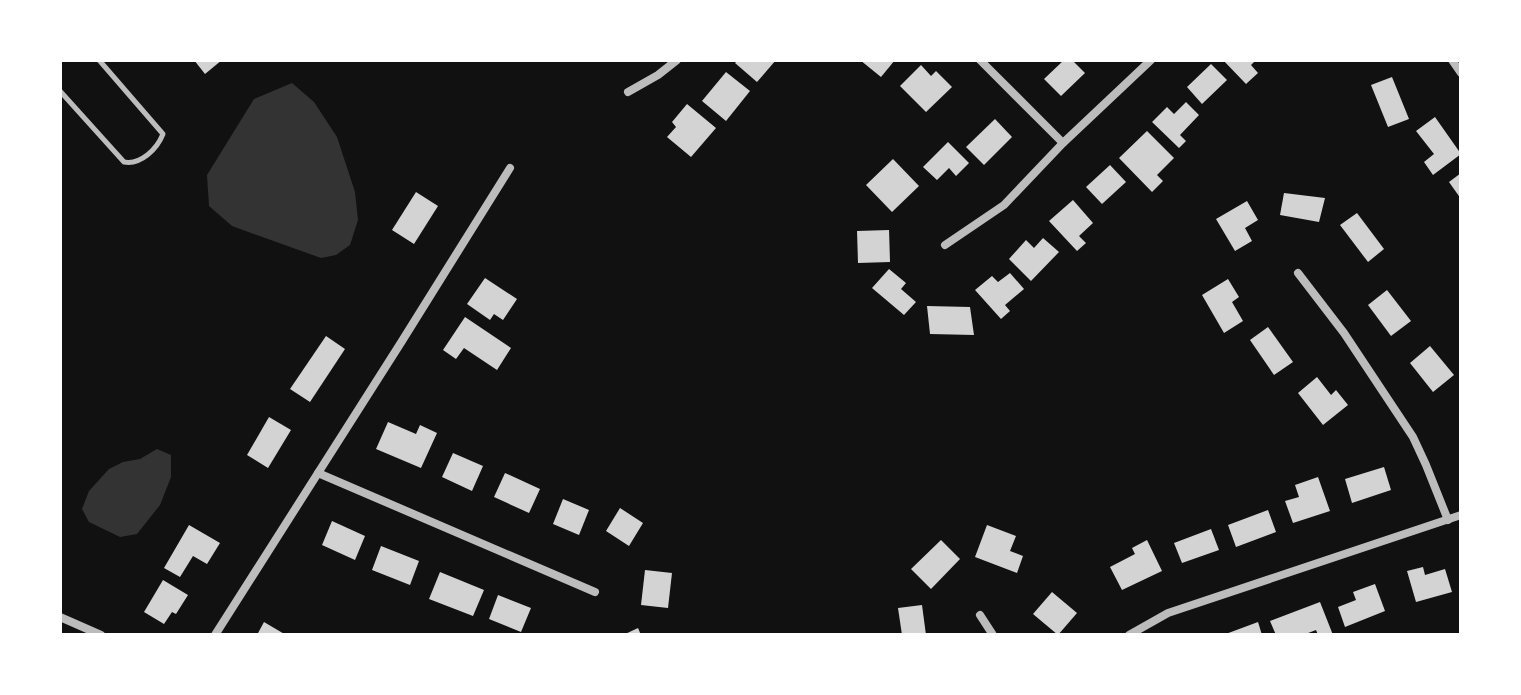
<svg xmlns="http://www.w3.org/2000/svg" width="1521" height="695" font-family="'Nunito Sans',sans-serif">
<rect width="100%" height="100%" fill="#111"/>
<g fill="#333">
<polygon points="292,83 314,102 337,137 355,192 358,220 350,245 336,255 321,258 232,226 209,206 207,175 254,99"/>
<polygon points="157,449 171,455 171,477 160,505 137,534 120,537 89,522 82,509 89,491 109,469 123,462 140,459"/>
</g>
<g fill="#d3d3d3">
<polygon points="194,60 222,60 205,74"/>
<polygon points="738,60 776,60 757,82 735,63"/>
<polygon points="860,60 895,60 881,77"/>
<polygon points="1064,60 1072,60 1085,73 1061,96 1044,79"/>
<polygon points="1223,60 1256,60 1251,65 1258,73 1246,84"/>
<polygon points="1211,64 1227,80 1202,104 1187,87"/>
<polygon points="921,65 931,76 936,71 952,87 926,112 900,86"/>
<polygon points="726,72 750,91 726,121 702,101"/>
<polygon points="1392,77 1409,119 1388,127 1371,85"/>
<polygon points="1186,102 1199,115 1180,135 1186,141 1179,148 1152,122 1167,107 1174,114"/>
<polygon points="687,104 716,128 691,157 667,137 676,127 672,122"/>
<polygon points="1435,117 1461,154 1433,175 1424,162 1434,154 1416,131"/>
<polygon points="995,119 1012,137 984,165 966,147"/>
<polygon points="1147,131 1174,158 1157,175 1163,181 1152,192 1119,158"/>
<polygon points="948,142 969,163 956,176 949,168 937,180 923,167"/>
<polygon points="893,159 919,186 892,212 866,185"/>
<polygon points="1110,165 1126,182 1102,204 1086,187"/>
<polygon points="1461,173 1461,199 1449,182"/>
<polygon points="416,192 438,206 414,244 392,230"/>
<polygon points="1284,193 1325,198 1319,222 1280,215"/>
<polygon points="1073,200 1093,223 1079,236 1086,243 1077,251 1049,221"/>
<polygon points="1247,201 1258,220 1245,228 1252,241 1235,251 1216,219"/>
<polygon points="1357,213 1384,249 1368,262 1340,225"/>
<polygon points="889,230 890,262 858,263 857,231"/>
<polygon points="1043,238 1059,252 1031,281 1009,259 1026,240 1034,248"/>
<polygon points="889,269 906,283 901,289 916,302 904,315 872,288"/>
<polygon points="1010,273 1024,289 1005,305 1010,311 1001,319 975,290 992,276 998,282"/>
<polygon points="485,278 517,299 503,320 494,314 490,320 467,304"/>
<polygon points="1228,279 1239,297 1232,302 1243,321 1224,333 1202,295"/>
<polygon points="1387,290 1411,321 1391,336 1368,305"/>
<polygon points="927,306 970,307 974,335 930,334"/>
<polygon points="465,317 511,348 497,370 464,348 456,359 443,350"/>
<polygon points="1268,327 1293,362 1274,375 1250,340"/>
<polygon points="326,336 345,349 310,402 290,389"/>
<polygon points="1430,346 1454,375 1433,392 1410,363"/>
<polygon points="1317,377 1331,395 1336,390 1348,405 1323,425 1298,393"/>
<polygon points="269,417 291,430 268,468 247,455"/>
<polygon points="388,422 416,434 420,425 437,433 421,468 376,449"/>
<polygon points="453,453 483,466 472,491 442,477"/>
<polygon points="1384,467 1391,490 1352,503 1345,479"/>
<polygon points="505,473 540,489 529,513 494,497"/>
<polygon points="1318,477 1330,511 1293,523 1285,501 1299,497 1295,485"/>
<polygon points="563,499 589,510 579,535 553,524"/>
<polygon points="620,508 643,523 629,546 606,531"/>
<polygon points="1268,510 1276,532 1236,547 1228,525"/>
<polygon points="332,521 365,536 355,560 322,545"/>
<polygon points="189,525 220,543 207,564 193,556 180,577 164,568"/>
<polygon points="987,525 1016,536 1010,551 1023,556 1017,573 975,557"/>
<polygon points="1211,529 1219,550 1182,563 1174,543"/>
<polygon points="941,540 960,559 931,589 911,569"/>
<polygon points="1147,540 1162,571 1122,590 1110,567 1135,554 1132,548"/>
<polygon points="381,546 419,561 410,585 372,570"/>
<polygon points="1423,567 1425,575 1445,569 1452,592 1416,602 1407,571"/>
<polygon points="645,570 672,573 668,608 641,605"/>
<polygon points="440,572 484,590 473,616 429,599"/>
<polygon points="163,580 188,595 176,614 172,612 164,624 144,612"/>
<polygon points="1375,584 1385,611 1345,627 1338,607 1356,600 1353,592"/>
<polygon points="1052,592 1077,613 1058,635 1033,614"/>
<polygon points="498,595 531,608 521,632 489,619"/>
<polygon points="1320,602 1333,635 1318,635 1316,630 1303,635 1276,635 1270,621"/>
<polygon points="922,605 926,635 902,635 898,608"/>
<polygon points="264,622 286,635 257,635"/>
<polygon points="1258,622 1262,635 1223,635"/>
<polygon points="638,628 641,635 623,635"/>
</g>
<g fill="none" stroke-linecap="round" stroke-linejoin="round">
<path stroke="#bcbcbc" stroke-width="5" d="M60,91L124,162C141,165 157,149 163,134L99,60"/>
<g stroke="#bcbcbc" stroke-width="8">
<polyline points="980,60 1063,143"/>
<polyline points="1452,60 1461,73"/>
<polyline points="628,92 658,75 677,60"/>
<polyline points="945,245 1004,205 1063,143 1151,60"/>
<polyline points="1298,273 1344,333 1413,437 1426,465 1448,520"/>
<polyline points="318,473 595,592"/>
<polyline points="980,615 993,635"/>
<polyline points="60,617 101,635"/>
<polyline points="215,635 402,341 510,168"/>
<polyline points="1129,635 1168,613 1461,515"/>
</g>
</g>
<rect width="1521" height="695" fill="none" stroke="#ffffff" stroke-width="124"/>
</svg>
